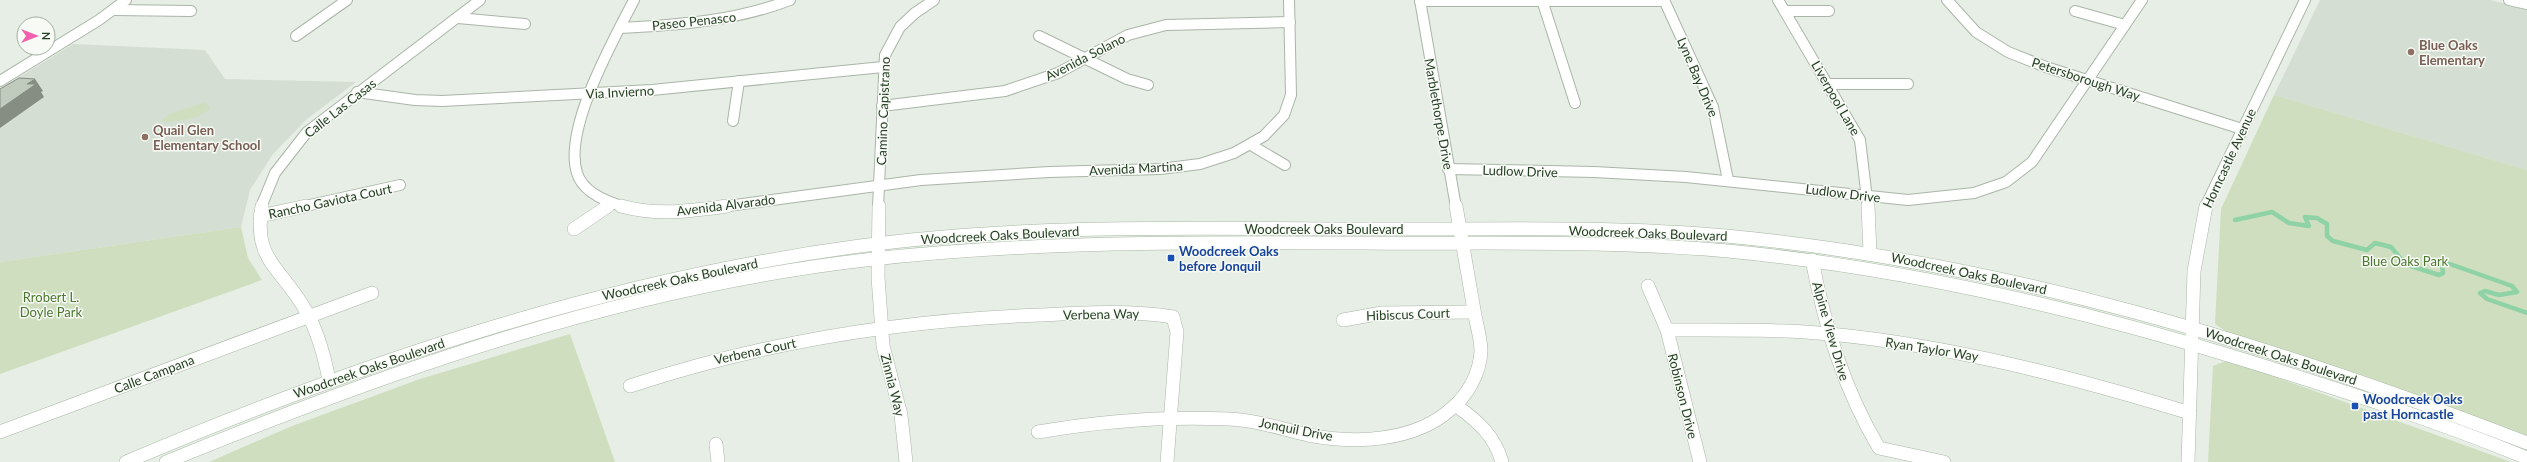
<svg xmlns="http://www.w3.org/2000/svg" width="2527" height="462" font-family="Lato,sans-serif">
<rect width="100%" height="100%" fill="#e7eee5"/>
<g fill="#d5ded3">
<polygon points="2320,0 2490,0 2527,9 2527,170 2274,95"/>
<polygon points="73,44 205,50 225,79 356,82 307,119 273,154 250,190 241,227 0,262 0,89"/>
</g>
<g fill="#cfdebe">
<polygon points="2274,95 2527,170 2527,436 2362,375 2227,332 2215,324 2221,209"/>
<path d="M206,102L210,108C198,120 176,122 160,122L169,114Z"/>
<polygon points="241,227 248,258 262,280 0,374 0,262"/>
<polygon points="570,334 615,462 209,462 292,426 420,379"/>
<polygon points="2226,361 2259,371 2511,462 2208,462 2213,366"/>
</g>
<g fill="none" stroke-linecap="round" stroke-linejoin="round">
<polyline stroke="#8ed2a6" stroke-width="4.5" points="2235,220 2272,212 2289,223 2309,226 2305,217 2317,218 2327,224 2327,236 2333,241 2367,250 2375,243 2391,247 2405,264 2439,275 2443,273 2442,265 2450,264 2512,286 2517,292 2499,295 2485,291 2480,293 2487,299 2527,313"/>
<g stroke="#a9b6a7" stroke-width="12">
<g id="minor-far1">
<polyline points="1420,0 1456,207"/>
<polyline points="1542,0 1575,103"/>
<polyline points="1664,0 1713,107 1728,180"/>
<polyline points="1778,0 1860,140 1868,207"/>
<polyline points="1947,0 1976,32 2008,52 2046,67 2242,129"/>
<polyline points="2509,0 2527,4"/>
<polyline points="1420,1 1664,1"/>
<polyline points="114,10 191,11"/>
<polyline points="1785,11 1829,11"/>
<polyline points="2075,11 2125,25"/>
<polyline points="458,18 525,24"/>
<path d="M620,28C679,25 735,21 790,0"/>
<polyline points="296,36 347,0"/>
<polyline points="1039,36 1127,79 1148,85"/>
<polyline points="0,81 99,20 126,0"/>
<polyline points="1828,84 1908,84"/>
<polyline points="357,92 415,100 442,101 652,90 883,67"/>
<polyline points="882,106 1005,91 1058,73 1128,35 1166,25 1290,22"/>
<polyline points="733,121 739,81"/>
<polyline points="1251,145 1285,165"/>
<polyline points="1448,169 1594,172 1686,177 1908,200 1974,193 2006,182 2032,162 2142,0"/>
<polyline points="261,207 275,173 307,132 480,0"/>
<polyline points="301,207 400,185"/>
<polyline points="606,207 612,203"/>
<path d="M625,207C607,202 583,193 577,173C563,129 613,41 634,0"/>
<polyline points="720,207 921,180 1049,172 1160,169 1200,164 1234,153 1264,136 1284,115 1291,95 1289,0"/>
<polyline points="878,207 885,55 900,27 915,13 934,0"/>
<polyline points="2205,207 2305,0"/>
</g>
</g>
<g stroke="#a9b6a7" stroke-width="14">
<g id="minor">
<path d="M262,206C253,259 279,266 303,306C317,328 324,354 329,380"/>
<path d="M621,206C657,216 691,211 727,206"/>
<polyline points="879,206 878,277 883,346 901,415 906,462"/>
<polyline points="1868,206 1870,253"/>
<polyline points="260,216 306,206"/>
<polyline points="574,229 608,206"/>
<path d="M1812,260C1825,327 1844,389 1879,448L1944,462"/>
<polyline points="1648,286 1667,330 1700,462"/>
<polyline points="1343,320 1382,313 1473,312"/>
<path d="M1667,330C1721,330 1776,329 1830,334C1953,346 2072,377 2190,413"/>
<path d="M630,386C763,342 900,320 1040,315C1084,313 1129,310 1173,317L1177,332L1167,462"/>
<path d="M1458,407C1479,422 1495,437 1502,462"/>
<polyline points="0,432 372,293"/>
<path d="M1038,432C1101,421 1165,416 1229,419C1256,420 1282,429 1308,435C1355,444 1414,442 1451,409C1468,395 1480,373 1481,351C1481,338 1476,323 1474,310C1468,275 1462,241 1456,206"/>
<polyline points="716,444 718,462"/>
<polyline points="2188,462 2194,271 2206,206"/>
</g>
</g>
<g stroke="#a6b9a3" stroke-width="14">
<g id="secondary">
<path d="M126,462C362,362 605,280 860,246C1024,224 1190,228 1355,229C1479,230 1603,225 1726,236C2004,262 2268,343 2527,443"/>
<path d="M166,462C390,370 623,288 865,260C1031,241 1197,242 1364,243C1485,244 1607,240 1728,251C1906,268 2081,309 2251,362C2344,391 2437,421 2527,458"/>
</g>
</g>
<use href="#minor-far1" stroke="#fff" stroke-width="10"/>
<use href="#minor" stroke="#fff" stroke-width="13"/>
<use href="#secondary" stroke="#fff" stroke-width="13"/>
</g>
<polygon fill="#868e84" points="35,79 43,91 41,92 44,97 0,128 0,109 27,84"/>
<polygon fill="#c0cbbd" stroke="#868e84" points="19,78 35,79 27,84 36,84 0,109 0,89"/>
<g fill="#8d6e63" stroke="#f7faf5" stroke-width="1.5">
<circle cx="2411" cy="52" r="4"/>
<circle cx="145" cy="137" r="4"/>
</g>
<g fill="#1a4fb4" stroke="#f7faf5" stroke-width="1.5">
<rect x="1167" y="254" width="8" height="8" rx="2"/>
<rect x="2351" y="402" width="8" height="8" rx="2"/>
</g>
<g text-anchor="middle" dominant-baseline="central" stroke-width="3" stroke-linejoin="round" paint-order="stroke">
<g font-size="13" fill="#253f24" stroke="#f7faf5">
<text transform="translate(694 21) rotate(-6)">Paseo Penasco</text>
<text transform="translate(1085 57) rotate(-27)">Avenida Solano</text>
<text transform="translate(1698 77) rotate(67)">Lyne Bay Drive</text>
<text transform="translate(2086 79) rotate(18)">Petersborough Way</text>
<text transform="translate(620 92) rotate(-3)">Via Invierno</text>
<text transform="translate(1836 98) rotate(60)">Liverpool Lane</text>
<text transform="translate(340 108) rotate(-38)">Calle Las Casas</text>
<text transform="translate(883 111) rotate(-88)">Camino Capistrano</text>
<text transform="translate(1439 114) rotate(80)">Marblethorpe Drive</text>
<text transform="translate(2229 158) rotate(-65)">Horncastle Avenue</text>
<text transform="translate(1136 168) rotate(-3)">Avenida Martina</text>
<text transform="translate(1520 171) rotate(2)">Ludlow Drive</text>
<text transform="translate(1843 193) rotate(7)">Ludlow Drive</text>
<text transform="translate(330 201) rotate(-12)">Rancho Gaviota Court</text>
<text transform="translate(726 205) rotate(-7)">Avenida Alvarado</text>
<text x="1324" y="229">Woodcreek Oaks Boulevard</text>
<text transform="translate(1648 233) rotate(2)">Woodcreek Oaks Boulevard</text>
<text transform="translate(1000 235) rotate(-3)">Woodcreek Oaks Boulevard</text>
<text transform="translate(1969 273) rotate(12)">Woodcreek Oaks Boulevard</text>
<text transform="translate(680 279) rotate(-12)">Woodcreek Oaks Boulevard</text>
<text transform="translate(1101 314) rotate(-1)">Verbena Way</text>
<text transform="translate(1408 314) rotate(-2)">Hibiscus Court</text>
<text transform="translate(1831 331) rotate(74)">Alpine View Drive</text>
<text transform="translate(1932 349) rotate(9)">Ryan Taylor Way</text>
<text transform="translate(755 351) rotate(-12)">Verbena Court</text>
<text transform="translate(2281 356) rotate(18)">Woodcreek Oaks Boulevard</text>
<text transform="translate(369 368) rotate(-19)">Woodcreek Oaks Boulevard</text>
<text transform="translate(154 374) rotate(-21)">Calle Campana</text>
<text transform="translate(893 385) rotate(76)">Zinnia Way</text>
<text transform="translate(1683 396) rotate(76)">Robinson Drive</text>
<text transform="translate(1296 429) rotate(11)">Jonquil Drive</text>
</g>
<g font-size="13" font-weight="bold" fill="#785e54" stroke="#f7faf5" text-anchor="start">
<text x="2419" y="45">Blue Oaks<tspan x="2419" dy="15">Elementary</tspan></text>
<text x="153" y="130">Quail Glen<tspan x="153" dy="15">Elementary School</tspan></text>
</g>
<g font-size="13" font-weight="bold" fill="#164399" stroke="#f7faf5" text-anchor="start">
<text x="1179" y="251">Woodcreek Oaks<tspan x="1179" dy="15">before Jonquil</tspan></text>
<text x="2363" y="399">Woodcreek Oaks<tspan x="2363" dy="15">past Horncastle</tspan></text>
</g>
<g font-size="13" fill="#4b762e" stroke="#f7faf5">
<text x="2405" y="261">Blue Oaks Park</text>
<text x="51" y="297">Rrobert L.<tspan x="51" dy="15">Doyle Park</tspan></text>
</g>
</g>
<g transform="translate(36 36) rotate(90)"><circle r="19" fill="#f7faf5" stroke="#a3afa1"/>
<path d="M0-3L7 15L0 10L-7 15Z" fill="#f060ae"/>
<text y="-6" font-size="11" font-weight="bold" text-anchor="middle" fill="#253f24">N</text>
</g>
</svg>
